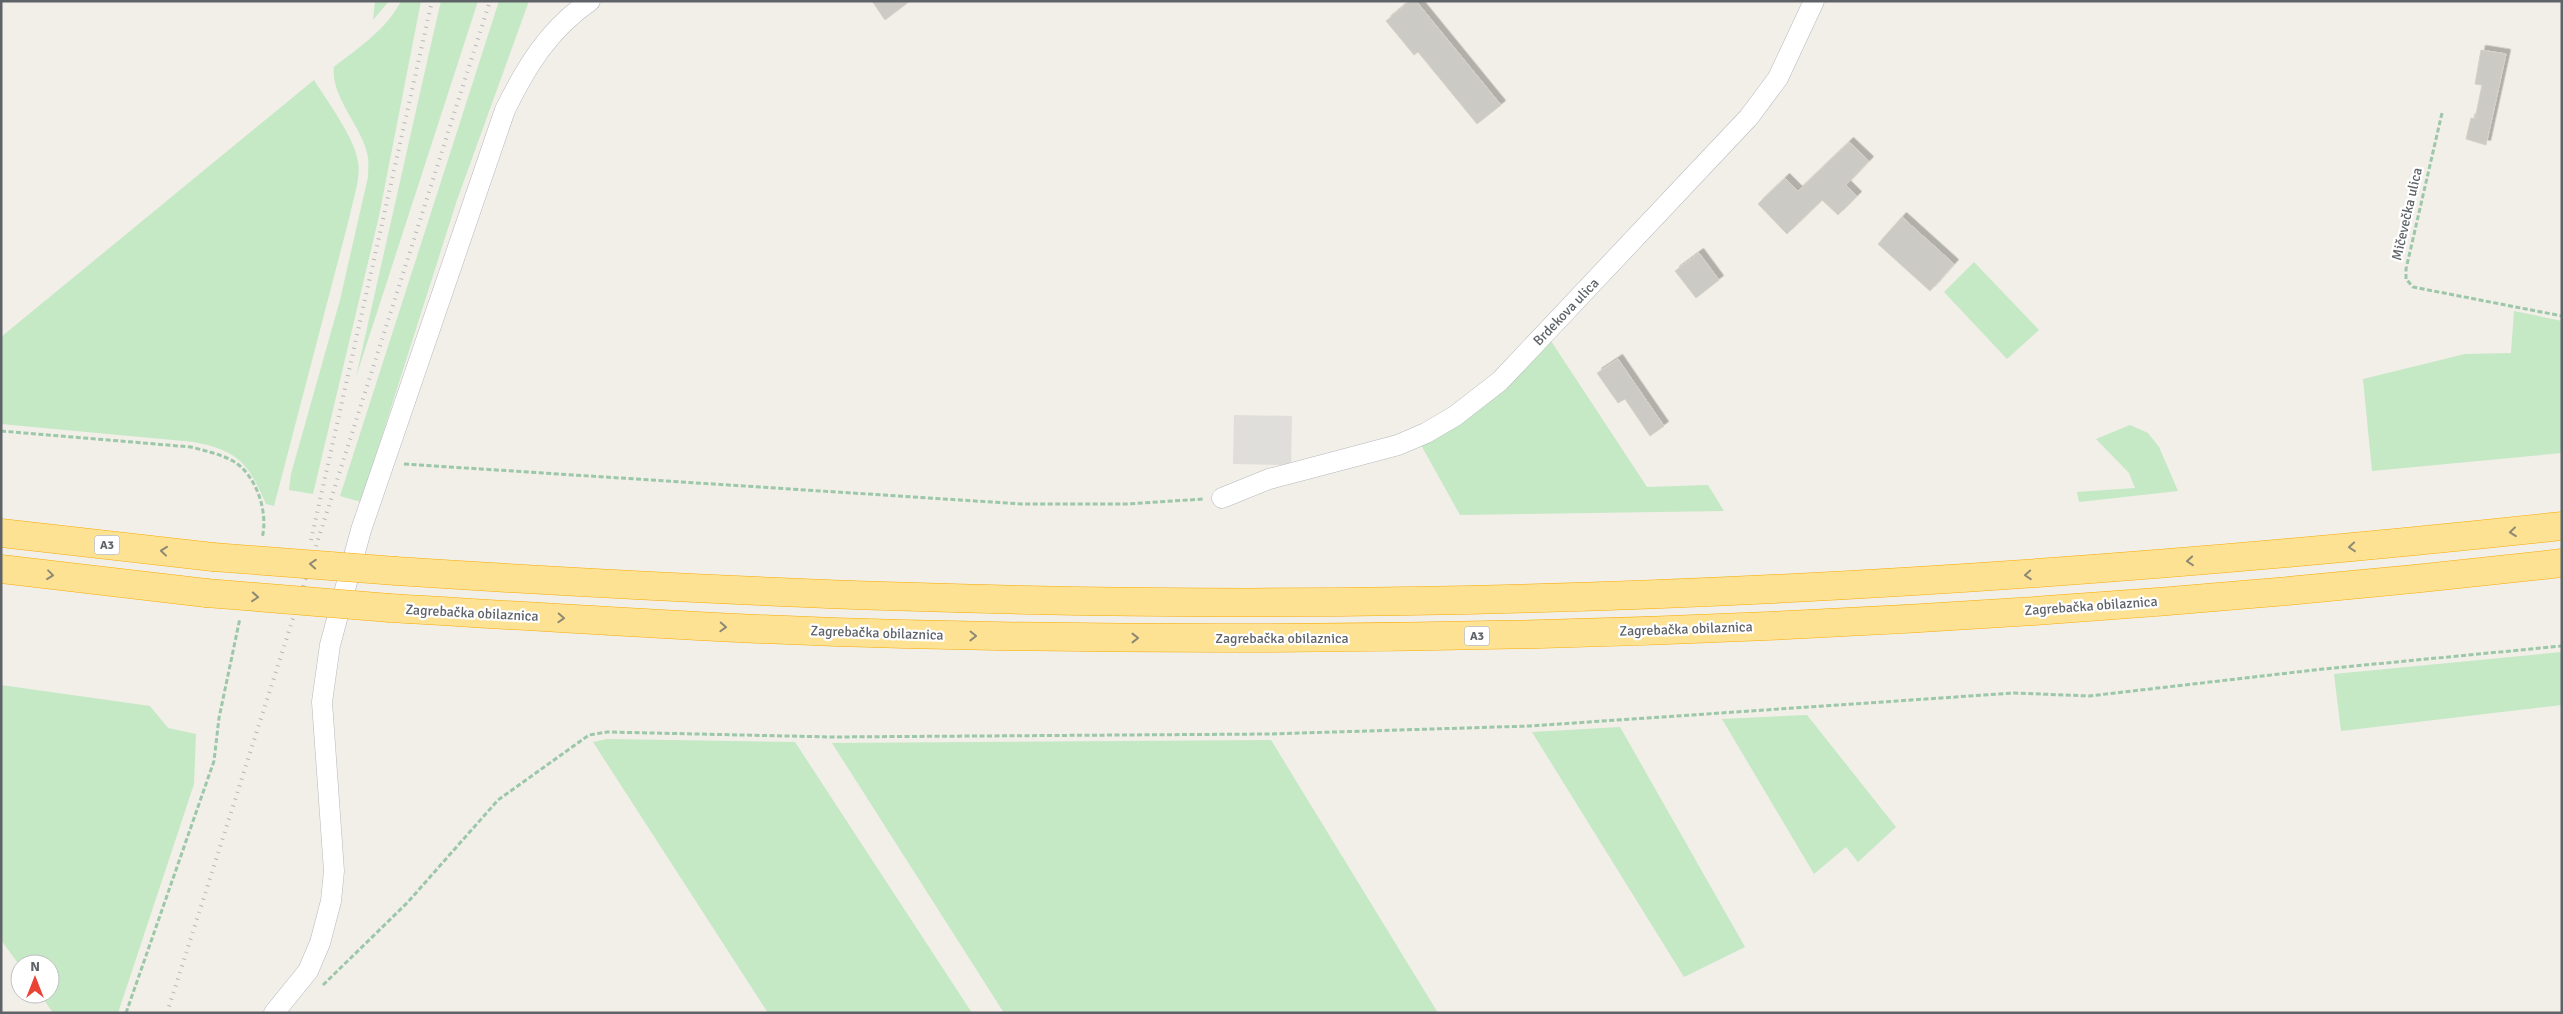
<svg xmlns="http://www.w3.org/2000/svg" width="2563" height="1014" font-family="Signika,sans-serif">
<defs>
<filter id="shadow"><feDropShadow dx="4.5" dy="-4.5" stdDeviation="0" flood-color="#0004"/></filter>
</defs>
<rect width="100%" height="100%" fill="#f1efe8"/>
<polygon fill="#e0deda" points="1234,415 1292,416 1291,465 1233,464"/>
<g fill="#c5e8c5">
<polygon points="375,1 389,1 373,20"/>
<path d="M401,1H421L379,216L313,494L289,490L291,474L340,300L368,177C368,170 369,163 368,157C363,127 330,97 334,67C357,49 388,28 401,1Z"/>
<polygon points="441,1 478,1 356,377 429,53"/>
<polygon points="499,1 529,1 457,200 361,502 340,496"/>
<path d="M314,80C327,101 355,138 358,162C361,178 353,199 350,215L274,506L266,504C248,463 239,451 194,442L1,424V337Z"/>
<polygon points="1974,262 2039,330 2007,359 1944,292"/>
<polygon points="2514,311 2562,321 2562,453 2372,471 2363,379 2465,354 2511,353"/>
<polygon points="1551,341 1647,487 1708,485 1724,511 1460,515 1421,445 1510,380"/>
<polygon points="2130,425 2148,433 2159,447 2178,491 2079,502 2077,492 2135,488 2129,473 2096,439"/>
<polygon points="2562,652 2562,705 2341,731 2334,674"/>
<polygon points="1,685 150,706 168,728 196,734 194,784 118,1013 53,1013 40,994 50,994 50,964 20,964 20,966 1,940"/>
<polygon points="1807,715 1896,827 1858,862 1846,847 1814,874 1722,719"/>
<polygon points="1620,727 1745,947 1684,977 1532,732"/>
<polygon points="607,739 795,742 972,1013 768,1013 593,742"/>
<polygon points="1271,740 1438,1013 1004,1013 832,743"/>
</g>
<g fill="#cccac5" stroke="#d6d1c6" filter="url(#shadow)">
<polygon points="872,1 910,1 885,20"/>
<polygon points="1410,1 1416,1 1501,105 1477,124 1418,52 1414,55 1386,21"/>
<polygon points="2481,50 2506,54 2486,145 2466,139 2471,118 2475,119 2482,85 2475,84"/>
<polygon points="1849,142 1869,161 1846,185 1857,196 1838,215 1822,200 1787,234 1758,204 1785,178 1798,191"/>
<polygon points="1902,217 1954,264 1930,291 1878,244"/>
<polygon points="1699,253 1719,280 1696,298 1675,271"/>
<polygon points="1618,359 1664,426 1650,436 1625,399 1618,403 1597,373"/>
</g>
<g fill="none" stroke-linecap="round" stroke-linejoin="round">
<g stroke="#b5b8bc" stroke-width="21">
<g id="minor">
<polyline points="1222,498 1269,479 1398,445 1426,433 1455,416 1500,381 1749,117 1778,78 1814,1"/>
<path d="M274,1013L308,971L320,943L331,901L334,871L322,702L330,645L361,530L505,110C526,67 549,29 590,1"/>
</g>
</g>
<g stroke="#f9ab00" stroke-width="29">
<g id="highway">
<polyline points="1,533 213,557"/>
<polyline points="1,569 206,593"/>
<path d="M396,571C733,593 1071,607 1409,601C1794,595 2179,567 2562,526"/>
<path d="M390,608C561,618 732,630 903,634C1456,648 2012,626 2562,563"/>
</g>
</g>
<g stroke="#9cc7a9" stroke-width="3" stroke-dasharray="5 2.5" stroke-linecap="butt">
<polyline points="2442,113 2406,269 2406,279 2413,287 2562,316"/>
<path d="M1,431L191,447C206,451 220,454 233,461C256,474 269,513 262,538"/>
<polyline points="404,464 1022,504 1126,504 1204,499"/>
<polyline points="323,985 408,902 498,800 589,735 607,732 832,737 1269,734 1530,726 2014,693 2089,696 2323,669 2562,646"/>
<polyline points="126,1013 214,761 219,718 240,618"/>
</g>
<use href="#minor" stroke="#fff" stroke-width="20"/>
<use href="#highway" stroke="#fde293" stroke-width="28"/>
<g stroke="#b6b7b8" stroke-width="4" stroke-dasharray="1 6" stroke-linecap="butt">
<polyline points="311,540 432,1"/>
<polyline points="167,1013 490,1"/>
</g>
<g stroke="#f9ab00" stroke-width="29" stroke-linecap="butt">
<g id="highway-bridge">
<polyline points="213,557 396,571"/>
<polyline points="206,593 390,608"/>
</g>
</g>
<use href="#highway-bridge" stroke="#fde293" stroke-width="28"/>
</g>
<defs><path id="oneway-chevron" d="M-2-3.5L2.5 0L-2 3.5" fill="none" stroke-width="1.6" stroke-linecap="round" stroke-linejoin="round" transform="scale(1.25)"/></defs>
<g stroke="#8e8975">
<use href="#oneway-chevron" transform="translate(2513 532) rotate(174)"/>
<use href="#oneway-chevron" transform="translate(2352 547) rotate(175)"/>
<use href="#oneway-chevron" transform="translate(164 551) rotate(-174)"/>
<use href="#oneway-chevron" transform="translate(2190 561) rotate(175)"/>
<use href="#oneway-chevron" transform="translate(313 564) rotate(-176)"/>
<use href="#oneway-chevron" transform="translate(50 575) rotate(7)"/>
<use href="#oneway-chevron" transform="translate(2028 575) rotate(176)"/>
<use href="#oneway-chevron" transform="translate(255 597) rotate(5)"/>
<use href="#oneway-chevron" transform="translate(561 618) rotate(3)"/>
<use href="#oneway-chevron" transform="translate(723 627) rotate(3)"/>
<use href="#oneway-chevron" transform="translate(973 636) rotate(1)"/>
<use href="#oneway-chevron" transform="translate(1135 638)"/>
</g>
<g text-anchor="middle" dominant-baseline="central" stroke-width="4.5" stroke-linejoin="round" paint-order="stroke">
<g fill="#fff" stroke="#8f9295" stroke-width="1">
<rect x="94.5" y="535.5" width="25" height="19" rx="4"/>
<rect x="1464.5" y="626.5" width="25" height="19" rx="4"/>
</g>
<g font-size="12" font-weight="bold" fill="#5f6368">
<text x="107" y="545">A3</text>
<text x="1477" y="636">A3</text>
</g>
<g font-size="14" fill="#5f6368" stroke="#fff">
<text transform="translate(2407 214) rotate(-77)">Mičevečka ulica</text>
<text transform="translate(1566 312) rotate(-46)">Brdekova ulica</text>
<text transform="translate(2091 606) rotate(-4)">Zagrebačka obilaznica</text>
<text transform="translate(472 613) rotate(3)">Zagrebačka obilaznica</text>
<text transform="translate(1686 629) rotate(-2)">Zagrebačka obilaznica</text>
<text transform="translate(877 633) rotate(2)">Zagrebačka obilaznica</text>
<text x="1282" y="638">Zagrebačka obilaznica</text>
</g>
</g>
<rect width="2563" height="1014" fill="none" stroke="#5f6368" stroke-width="5"/>
<g transform="translate(35 979)"><circle r="24" fill="#ffffff" stroke="#bfc1c3"/>
<path d="M0-4L9 19L0 12L-9 19Z" fill="#ea4335"/>
<text y="-8" font-size="14" font-weight="bold" text-anchor="middle" fill="#5f6368">N</text>
</g>
</svg>
